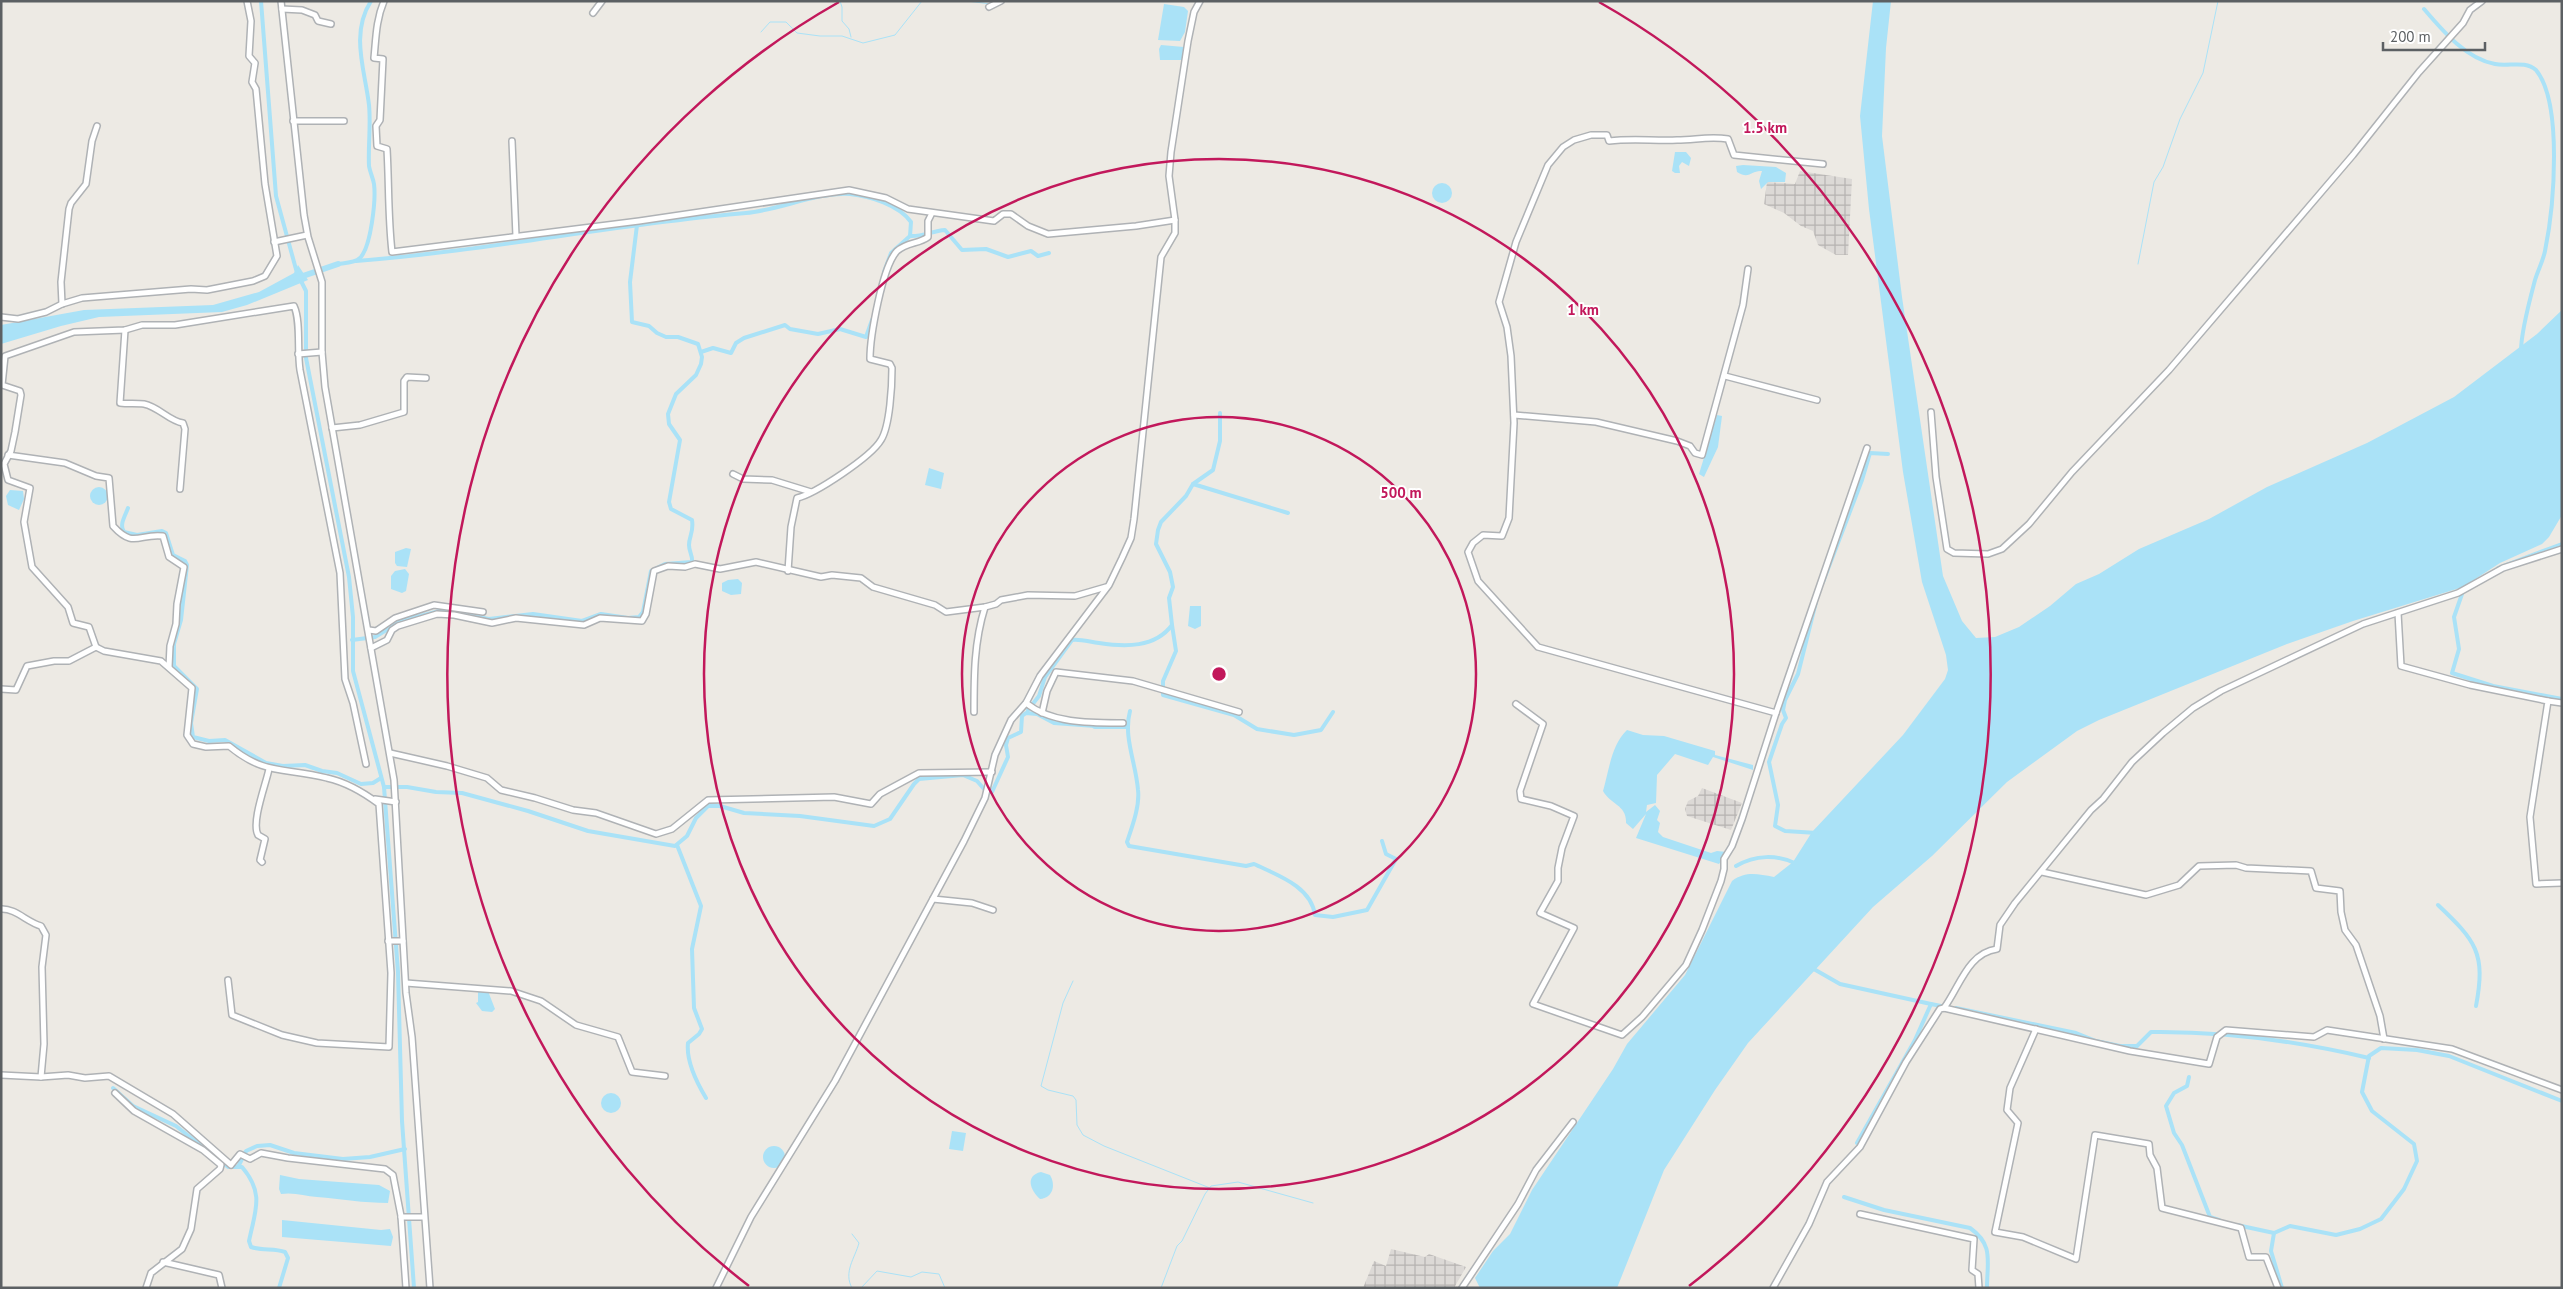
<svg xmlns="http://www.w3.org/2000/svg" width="2563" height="1289" font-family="'PT Sans',sans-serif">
<defs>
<pattern id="industrial-grid" width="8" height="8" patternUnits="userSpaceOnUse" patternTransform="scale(1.25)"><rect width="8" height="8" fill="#dcd9d6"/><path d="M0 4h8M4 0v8" fill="none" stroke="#b6b3b1"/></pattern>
</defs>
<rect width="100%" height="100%" fill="#edeae4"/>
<g fill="url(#industrial-grid)">
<polygon points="1800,171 1852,179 1848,255 1836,255 1818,245 1813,231 1801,226 1784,213 1764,204 1767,182 1795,184"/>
<polygon points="1702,788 1742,803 1731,830 1687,816 1685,809 1688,801 1698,796"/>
<polygon points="1391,1249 1425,1257 1429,1254 1466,1267 1454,1288 1363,1288 1374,1261 1386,1266"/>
</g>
<g fill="#aae2f7">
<path d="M1873,1H1891L1886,48L1882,136L1902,297L1943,576L1962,621L1976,638L1995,637L2019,627L2050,606L2076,584L2099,574L2139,549L2209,519L2267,487L2367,443L2454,397L2537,334L2562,310V515L2549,537L2542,544L2500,563L2463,587L2353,621L2287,644L2099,720L2077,731L2007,782L1932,856L1873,907L1748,1043L1715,1090L1664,1170L1617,1288H1480L1475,1278L1493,1251L1510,1234L1532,1190L1613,1069L1627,1044L1685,975L1732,881C1746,871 1757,874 1774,877L1793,862L1812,832L1903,735L1945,679L1948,670L1946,655L1922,582L1903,472L1869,209L1860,116Z"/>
<polygon points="1164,4 1184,7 1188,11 1185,32 1180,41 1158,40"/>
<polygon points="1161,45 1184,47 1182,60 1160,60 1159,49"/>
<polygon points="1675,152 1686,152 1691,158 1689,166 1682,162 1679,166 1680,173 1675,173 1672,171"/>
<path d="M1743,165L1776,167L1786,173L1785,182H1768L1761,189L1759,181L1762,171C1751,170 1750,180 1737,172L1736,166Z"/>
<circle cx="1442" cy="193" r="10"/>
<polygon points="298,265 308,280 247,305 222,312 99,317 61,326 1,344 1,325 84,310 213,305 259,292 294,273"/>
<polygon points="1717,415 1722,416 1718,447 1704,477 1699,474"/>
<polygon points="929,468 944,473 941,489 925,485"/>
<circle cx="99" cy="496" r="9"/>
<polygon points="10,490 23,491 24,499 19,510 8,505 6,496"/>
<polygon points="406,548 411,549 407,567 397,566 395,563 395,552"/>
<polygon points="405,569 409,574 406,591 402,593 391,589 391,576 395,571"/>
<polygon points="738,579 742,583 741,594 731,595 722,591 722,583 728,580"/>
<polygon points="1190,606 1201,606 1201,626 1195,629 1188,626"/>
<path d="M1627,730L1643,735L1664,736L1715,751V755L1753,765V770L1713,757L1708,765L1675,754L1657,775L1656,803L1647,805L1646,812L1655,805L1660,811L1657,820L1660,823L1658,832L1663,837L1711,853L1717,851L1727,852L1719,864L1636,838L1646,814L1633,829L1626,823C1627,805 1611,805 1603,791C1609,771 1611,745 1627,730Z"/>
<polygon points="480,990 488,991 495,1009 492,1012 482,1011 476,1003 478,1002 478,992"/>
<circle cx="611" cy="1103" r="10"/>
<polygon points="952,1131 966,1133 963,1151 949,1149"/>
<circle cx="774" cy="1157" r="11"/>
<path d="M1041,1172L1050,1175C1056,1185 1053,1198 1040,1199C1031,1191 1024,1176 1041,1172Z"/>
<path d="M280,1175L299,1179L379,1185L390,1191L388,1203C364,1203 341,1199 317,1197C305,1196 294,1192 281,1194L279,1189Z"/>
<polygon points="282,1220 381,1230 390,1229 393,1237 391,1246 282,1237"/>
</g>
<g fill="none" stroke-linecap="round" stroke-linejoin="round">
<g stroke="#aae2f7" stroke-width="1">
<polyline points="840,1 842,7 842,21 849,29 851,37"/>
<polyline points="967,1 991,4"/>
<polyline points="761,32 770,22 786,22 797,33 820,36 842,36 863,43 895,35 922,1"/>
<polyline points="2138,264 2154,182 2163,167 2180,119 2203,73 2218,1"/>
<polyline points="1073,981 1063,1003 1041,1086 1048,1090 1073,1096 1076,1100 1077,1125 1083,1135 1104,1146 1210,1188"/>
<path d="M852,1234L859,1243C855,1258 843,1272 852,1288"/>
<polyline points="861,1288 877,1271 911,1277 922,1272 939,1274 945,1288"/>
<polyline points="1161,1288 1177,1246 1182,1241 1205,1194 1211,1186 1238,1182 1313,1203"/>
</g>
<g stroke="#aae2f7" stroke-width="4">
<polyline points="261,1 276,196 297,273"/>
<path d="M2424,9C2442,30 2466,59 2495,64C2508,67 2525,60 2536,70C2563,103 2554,207 2545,251C2543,261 2538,270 2535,280C2530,299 2521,331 2521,351"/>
<path d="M910,236C922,237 932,231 945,230L962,250L986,249L1008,257L1031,251L1038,256L1049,253"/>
<path d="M356,261C486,251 615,224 746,213C780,210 816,192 850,194C870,196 899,205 911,222L910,236L891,253L884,272"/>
<path d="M338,264C345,263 355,263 360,258C371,247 376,200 374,184C373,178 370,172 369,166C368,146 371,125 369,105C365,70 350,34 371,1"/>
<polyline points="300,279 306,291 306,358 349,577 353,617 353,671 384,787 398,972 402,1121 414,1288"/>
<polyline points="701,352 713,348 731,353 736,343 744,338 785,325 790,329 818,334 840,329 866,337 872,320"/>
<polyline points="1220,413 1220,441 1213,470 1193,484 1288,513"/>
<path d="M128,508C125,516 119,525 124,532L137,535L162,531L166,533L173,555L185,561L187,565L181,620L174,644V666L197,689L191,723L193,737L209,741L225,740L266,763L283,766L305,765L322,771L337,773L361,784L373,783L381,778"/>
<polyline points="2498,568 2562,544"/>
<polyline points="1823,582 1862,480 1870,453 1888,454"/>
<polyline points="2462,594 2454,617 2459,649 2452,673 2493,686 2562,699"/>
<polyline points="1816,602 1798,674 1785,700 1783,710 1786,718 1782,724 1769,762 1778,805 1775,826 1785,831 1817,833"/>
<polyline points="1172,625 1176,651 1163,681 1163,695 1234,715 1257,729 1294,735 1321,730 1333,712"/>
<path d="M352,640L375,637L401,621L443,610L489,619L533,614L582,621L601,614L628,618L639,617L643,612L651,571L665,564L692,562C693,556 689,552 689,545C689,536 694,532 692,520L671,509L669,502L680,440L669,424L668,414L676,394L696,375L701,364L702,357L698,344L678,337H666L657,333L649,326L632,322L630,282L637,225"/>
<path d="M1028,710L1039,696L1045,677L1072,640C1081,639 1090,642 1099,643C1125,647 1155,648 1172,625L1169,598L1173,587L1170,572L1156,544L1158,530L1161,522L1186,496L1193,484"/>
<path d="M1130,711C1123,737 1136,763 1138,790C1140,806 1132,827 1127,842L1129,846L1246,866L1254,864C1277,875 1311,886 1315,915L1333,917L1367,910L1396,859L1386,854L1382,841"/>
<polyline points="384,787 407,787 436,792 462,793 528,811 588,831 675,846 687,836 696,818 708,806 720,806 744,813 800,816 874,826 890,819 914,784 919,779 963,775 977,781 984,789 992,792 1008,757 1006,745 1008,738 1021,732 1022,716 1026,713 1037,714 1054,723 1095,726"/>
<path d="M677,845L701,906L692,949L694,1008L702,1029L699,1034L688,1043C686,1061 697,1083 706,1098"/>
<path d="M1736,866C1755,855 1777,854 1797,864"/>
<path d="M2438,905C2476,941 2486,953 2476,1006"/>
<polyline points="1812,968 1840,984 1931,1004"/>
<path d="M1956,1008L2076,1033L2096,1041L2120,1046H2137L2151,1032C2225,1031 2297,1041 2369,1058"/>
<polyline points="2189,1077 2187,1086 2174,1093 2166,1106 2174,1133 2182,1145 2210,1217 2219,1220"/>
<path d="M113,1088L133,1106L176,1126L228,1167H242C265,1194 255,1211 249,1241L251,1247C263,1251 274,1248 285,1252L288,1258L279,1288"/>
<polyline points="1857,1143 1915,1040 1931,1004 1946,1007"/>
<polyline points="238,1167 246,1151 257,1146 270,1145 294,1153 343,1159 370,1157 405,1149"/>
<path d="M1844,1197L1884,1210L1970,1228C1994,1245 1987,1261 1987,1288"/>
<polyline points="2237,1225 2274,1233"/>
<polyline points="2282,1288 2271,1251 2274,1233 2290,1226 2336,1235 2360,1229 2381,1219 2404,1189 2417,1161 2414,1144 2372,1111 2362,1092 2369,1056 2381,1048 2417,1050 2449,1056 2562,1101"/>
</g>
<g stroke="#aae2f7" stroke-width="6">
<polyline points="297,278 338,264"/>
<polyline points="1095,726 1127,726"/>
</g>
<g stroke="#afb2b5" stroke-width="8">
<g id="minor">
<polyline points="281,1 304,215 308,237 322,282 322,352 325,387 394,780 406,993 412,1037 430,1288"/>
<path d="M384,1C376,20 376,38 374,58L383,59L380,120L376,126L377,146L387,149C389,183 388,217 392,252L639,221L849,190L886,198L908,209L994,221L1003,214H1011L1028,226L1048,234L1136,226L1175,220"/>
<polyline points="989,7 1001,1"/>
<polyline points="282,9 302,10 315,15 318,21 331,24"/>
<polyline points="593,13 602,1"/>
<polyline points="293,121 344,121"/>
<polyline points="512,141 516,236"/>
<path d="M1823,164L1734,155L1728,139C1709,136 1695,140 1677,140C1654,141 1632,138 1609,141L1607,135H1591L1574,140L1563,147L1548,165L1516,242L1499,302L1507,327L1511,356L1514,423L1509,518L1502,536L1483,535L1473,543L1468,552L1478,581L1538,647L1776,713L1867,448"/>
<polyline points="274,242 307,235"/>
<polyline points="62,304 61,282 69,209 71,203 86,184 92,141 97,126"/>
<polyline points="1,317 18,319 46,312 62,304 82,298 191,289 207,290 253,281 265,276 277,256 265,184 256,89 252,82 255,63 249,56 251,21 247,1"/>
<path d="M125,330L120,403C128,404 137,403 144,404C159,407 169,421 183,423L185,429L180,489"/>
<polyline points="298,354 322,352"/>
<polyline points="1725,376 1817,400"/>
<polyline points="1931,412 1936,477 1947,549 1954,553 1988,554 2002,549 2029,524 2072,472 2169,370 2353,155 2419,72 2463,23 2470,10 2482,1"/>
<polyline points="1514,415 1596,422 1677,441 1690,446 1695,453 1702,455 1743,305 1748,269"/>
<polyline points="332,428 360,425 404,412 404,381 407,377 426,378"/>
<path d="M8,455L65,463L96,476L109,478L113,526C134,549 139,533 163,536L169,557L184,567L177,604L176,624L170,646L169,667"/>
<polyline points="733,474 743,479 772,480 811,492"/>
<path d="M788,571L791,527L797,498C815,494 871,457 881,440C890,426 892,385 892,368L890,364L870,359C870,337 882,267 897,251C907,242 919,244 928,237V221L932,213"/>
<polyline points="2398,613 2401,666 2470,685 2548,701 2530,817 2536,884 2562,883"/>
<polyline points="369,630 376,631 395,618 434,605 483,612"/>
<path d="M96,647L104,651L161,661L192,688L187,735L193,744L206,747L229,746C265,776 285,767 327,778C345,782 363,792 379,804L391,973L389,1047L317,1043L282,1035L232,1015L228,980"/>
<polyline points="371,648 387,640 392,630 398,626 437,614 454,615 492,623 516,618 584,625 600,618 642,621 646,614 654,571 668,566 685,567 695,564 720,569 756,562 821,577 832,575 861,578 873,587 935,605 946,612 985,607 996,604 1001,600 1028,595 1075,596 1106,587"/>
<path d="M1,689L16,690L27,666L54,661H69L96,647L89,627L73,623L68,607L32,567L24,522L30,488L8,480L4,464L11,451L15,432L21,395L20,391L2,385L5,356L74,332L125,330L142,325H175L294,306C301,321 297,351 300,370L340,573L345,679L353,703L366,764"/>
<polyline points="2548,701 2562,703"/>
<path d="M1026,703C1052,724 1092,723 1123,723"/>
<polyline points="1516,704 1543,724 1520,791 1521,799 1551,806 1574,816 1562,848 1558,868 1558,881 1540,913 1574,928 1533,1004 1622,1035 1642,1017 1686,965 1702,930 1721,881 1724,869 1724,859 1732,846 1742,819 1776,713"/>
<path d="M974,712C974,676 974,642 985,607"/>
<polyline points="1042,713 1047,691 1056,672 1133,681 1239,712"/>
<polyline points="390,753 447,766 487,778 501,790 535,798 573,810 596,813 656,834 672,829 708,800 834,797 871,804 880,794 919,773 992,772"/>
<polyline points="375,799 396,802"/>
<path d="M262,862L260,860L265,839L258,835C251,822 266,784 269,769"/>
<polyline points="2042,872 2146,895 2179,885 2199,866 2236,865 2246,868 2311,871 2316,888 2340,891 2341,912 2345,930 2356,945 2380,1016 2384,1039"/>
<polyline points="933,899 972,903 993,910"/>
<path d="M1,909C15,908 27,922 41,926L46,935L42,967L44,1044L41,1077"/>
<polyline points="388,941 403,941"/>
<polyline points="406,983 511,991 541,1001 576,1025 618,1037 632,1072 665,1076"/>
<path d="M1944,1008C1960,986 1968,953 1997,949L2000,925L2015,903L2091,810L2103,799L2132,762L2163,733L2193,708L2221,691L2363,624L2458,593L2503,568L2562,549"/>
<polyline points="2036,1029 2010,1088 2007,1110 2018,1123 1995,1232 2023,1237 2076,1259 2095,1135 2149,1144 2150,1155 2157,1168 2162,1208 2241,1228 2249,1257 2266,1257 2278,1288"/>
<polyline points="1,1075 41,1077 68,1075 85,1078 109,1076 173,1114 231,1165 240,1154 250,1159 261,1153 288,1158 385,1169 393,1175 401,1216 406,1288"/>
<polyline points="115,1093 134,1111 203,1150 221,1165 220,1169 197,1189 191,1229 182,1249 151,1273 146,1288"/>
<polyline points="1860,1214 1974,1239 1972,1270 1978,1274 1979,1288"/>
<polyline points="401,1217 424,1217"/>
<polyline points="163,1262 219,1275 222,1288"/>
<polyline points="716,1288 751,1217 835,1081 964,841 985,798 995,755 1011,720 1026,703 1040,676 1109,585 1122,558 1131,538 1134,519 1161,257 1175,233 1175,220 1169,176 1171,152 1188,41 1194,12 1200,1"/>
<polyline points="1462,1288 1518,1204 1536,1170 1573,1122"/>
<polyline points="1773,1288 1809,1224 1827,1182 1860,1147 1906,1062 1940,1009 1944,1008 2130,1051 2209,1064 2217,1037 2226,1030 2314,1037 2327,1030 2452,1049 2562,1090"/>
</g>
</g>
<use href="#minor" stroke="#fff" stroke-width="5"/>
</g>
<g fill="none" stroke="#c2185b" stroke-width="2.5">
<circle cx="1219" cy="674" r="257"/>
<circle cx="1219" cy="674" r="515"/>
<path d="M749 1286A772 772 0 0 1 839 2M1599 2A772 772 0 0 1 1689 1286"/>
</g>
<circle cx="1219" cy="674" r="8" fill="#c2185b" stroke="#fff" stroke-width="2.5"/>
<g font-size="15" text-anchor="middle" font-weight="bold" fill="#c2185b" stroke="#fff" stroke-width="4" stroke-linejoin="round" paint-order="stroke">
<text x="1765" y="133">1.5 km</text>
<text x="1583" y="315">1 km</text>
<text x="1401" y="498">500 m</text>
</g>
<rect width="2563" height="1289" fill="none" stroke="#5c6063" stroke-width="5"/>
<path d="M2383 42v8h102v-8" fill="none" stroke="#5c6063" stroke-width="2.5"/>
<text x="2390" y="42" font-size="15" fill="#5c6063" stroke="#ffffff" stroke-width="4" paint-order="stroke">200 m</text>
</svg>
